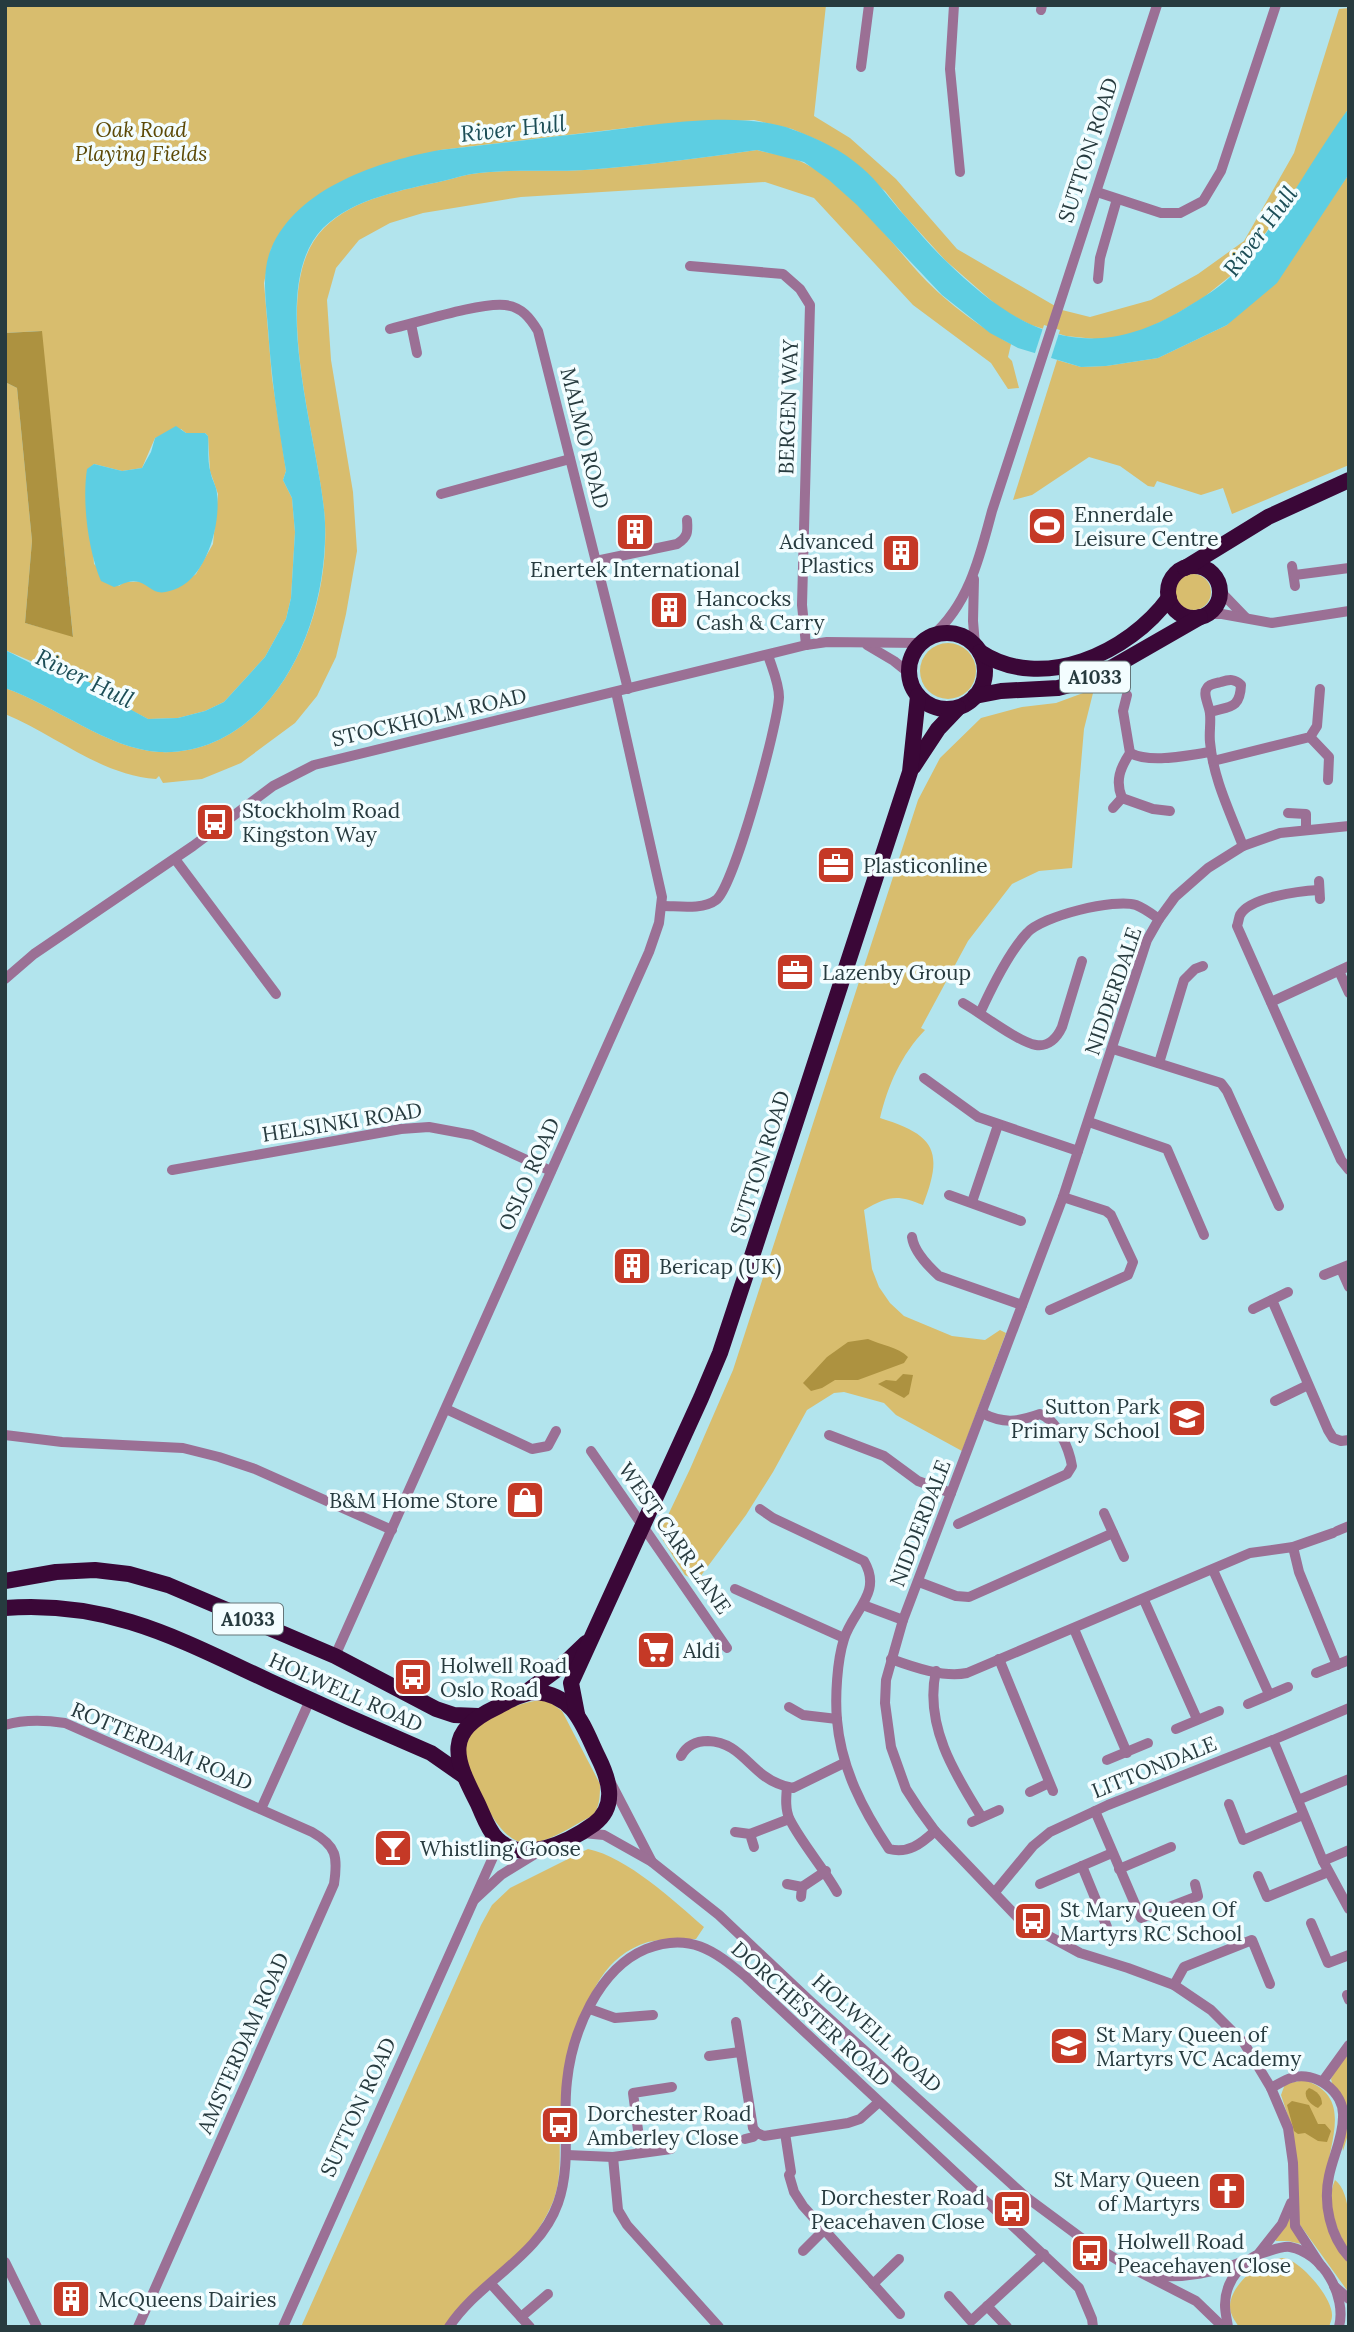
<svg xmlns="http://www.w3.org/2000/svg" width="1354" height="2332" font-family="Lora,serif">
<rect width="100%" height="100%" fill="#b2e4ed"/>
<g fill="#d8bd6e" fill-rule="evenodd">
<path d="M5,5H826L814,116L850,138L896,179L957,249L1062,310L1090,317L1151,300L1198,274L1244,241L1294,153L1339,9L1349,8V108L1277,218L1234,273L1203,298L1171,317L1133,335L1105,340L1066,336L1031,325L1002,310L945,260L904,215L885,191L822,142L792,129L754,120L643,126L440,150L318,196L291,218L271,249L264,283L272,378L286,471L283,480L292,498L295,532L291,598L286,619L265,657L224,702L205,711L178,718L148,719L68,677L5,650V382L17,388L32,541L25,623L73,636L41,331L5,333ZM181,429L186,433H205L208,436L210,471L218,494L213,544L196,574L188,580L124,582L119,586L94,564L87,470L94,464L122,471L142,468L155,438Z"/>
<path d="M757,150C772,154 790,156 804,163C848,185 885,235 917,271C941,298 979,327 1011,344L1008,357L1012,361L1019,388L1008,389L991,363L913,305L814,198L765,182L521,197L423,213L390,223L359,240L336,268L327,300L331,360L353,492L357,551L346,614L336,657L317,696L295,723L241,763L202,779L163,783L159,776L156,779C100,775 56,735 5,714V688C54,705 108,749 159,752C200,754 236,736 263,707C307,660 328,587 325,523C322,447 264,288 324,228C354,198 403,190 443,181C455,178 467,174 479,173C514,169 550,172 585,170C642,166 700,158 757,150Z"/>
<polygon points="1349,174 1349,465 1232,514 1223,488 1201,495 1157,481 1154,487 1148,486 1120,466 1089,457 1032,495 1013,500 1057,360 1081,367 1106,366 1158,358 1227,325 1312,227"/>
<circle cx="1193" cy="592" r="18"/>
<circle cx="948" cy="671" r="28"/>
<path d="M1094,689L1084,729L1072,868L1039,871L1012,884L968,941L921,1028L925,1030C901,1055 888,1085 880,1118C935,1135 944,1151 923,1205C897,1194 888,1196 864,1210L872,1269L879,1287L890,1303L904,1316L952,1336L985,1340L1000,1330L1006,1333L962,1451L896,1415L884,1403L844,1392L834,1393L807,1410L773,1472L746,1515L697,1581L685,1575L659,1534L690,1469L733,1370L918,800L940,758L981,718L1022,707L1056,703Z"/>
<path d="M541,1700L551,1703L562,1711L600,1784C600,1795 600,1808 592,1816C574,1825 553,1840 533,1843C496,1849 476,1781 464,1755C464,1744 468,1732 477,1724C488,1715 526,1701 541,1700Z"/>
<path d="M588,1849C627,1857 674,1901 704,1927L696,1939C680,1939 664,1938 648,1942C593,1959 581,2018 571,2066C568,2084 563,2101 561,2119C558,2142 562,2165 557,2188C553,2207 542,2224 531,2240L444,2327H301L481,1925L492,1905L510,1888Z"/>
<polygon points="1344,2055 1349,2057 1349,2131 1343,2151 1342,2145 1345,2133 1331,2079"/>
<path d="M1304,2080C1354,2096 1329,2141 1326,2179C1324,2194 1338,2237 1341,2254L1349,2263V2293L1298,2222L1288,2116L1281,2095L1285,2084Z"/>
<path d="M1335,2180C1352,2193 1349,2232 1349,2252C1337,2232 1325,2202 1335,2180Z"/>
<polygon points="1289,2217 1301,2244 1288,2241 1276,2241 1275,2238"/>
<path d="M1284,2258C1301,2261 1333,2298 1332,2316C1332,2320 1330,2323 1329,2327H1239C1235,2321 1230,2314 1230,2307C1230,2283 1263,2259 1284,2258Z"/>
</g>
<g fill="#ad9240">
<polygon points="42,331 73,637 25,623 32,541 17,388 5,382 5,333"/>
<path d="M868,1339C881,1345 898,1347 908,1357L904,1363L858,1380H835L822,1388L811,1391L803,1383L827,1357L848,1342Z"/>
<polygon points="903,1374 913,1375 909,1394 904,1398 878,1384 886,1380 896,1381"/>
<path d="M1309,2088C1317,2091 1322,2096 1322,2104L1318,2108C1311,2105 1304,2098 1306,2091Z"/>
<polygon points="1292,2101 1309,2105 1318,2124 1325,2124 1331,2131 1327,2142 1318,2141 1305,2133 1298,2134 1294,2131 1287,2105"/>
</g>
<g fill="#5dcee2">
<path d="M1349,108V174L1277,283L1227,325L1158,358L1106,366L1081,367L1018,348L990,333L942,295L857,205L829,180L804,162L757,150C700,158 642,166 585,170C550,172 514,169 479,173C467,174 455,178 443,181C403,190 354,198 323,228C264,288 322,447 325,523C327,587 307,660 263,707C236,736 200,754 159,752C108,749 54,705 5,688V650C28,661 54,679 80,676L126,707L148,719L178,718L205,711L224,702L265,657L286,619L291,598L295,532L292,498L283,480L286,471C278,423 271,376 268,328C266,302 261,273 271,249C297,187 380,161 440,150C495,144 549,137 604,131C659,124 742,110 794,130C817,138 843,151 861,167C878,181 890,200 905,216C918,231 931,247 946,261C1019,333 1088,367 1184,309C1202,298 1223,286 1237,270C1281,220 1310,161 1349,108Z"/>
<path d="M176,426L186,433H205L208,436C209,448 207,462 211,474C212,480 217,487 217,494C221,525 206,580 173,590C153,597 153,587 139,582C129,579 122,585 114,587L101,581C88,550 82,502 87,469L94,464L122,471L142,468L151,452L155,438Z"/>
</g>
<polygon fill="#b2e4ed" points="1044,325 1060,330 1050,361 1034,356"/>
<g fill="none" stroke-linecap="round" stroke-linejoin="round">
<g stroke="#9b7095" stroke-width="10">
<polyline points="954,5 950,69 960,172"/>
<polyline points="1041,10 1042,5"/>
<polyline points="861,67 869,5"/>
<polyline points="1097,192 1161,213 1180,213 1203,201 1221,171 1276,5"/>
<polyline points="690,266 783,274 800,289 810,305 802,605 806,645"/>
<polyline points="1098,279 1100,258 1117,199"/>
<polyline points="411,324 417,353"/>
<path d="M390,329C416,323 481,302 505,305C522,307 530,318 538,331L628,689"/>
<polyline points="441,494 570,459"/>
<path d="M596,561L677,544C688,537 688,532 687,520"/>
<polyline points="1292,566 1295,586"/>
<polyline points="1295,575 1349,568"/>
<polyline points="974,579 973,621 975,645"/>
<polyline points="1219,590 1246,618"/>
<polyline points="1207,614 1222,614 1272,623 1349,611"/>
<path d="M932,636C969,604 980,556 992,511L1157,5"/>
<polyline points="867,645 894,661 909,673"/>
<path d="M1210,712C1230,706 1240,709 1241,685C1235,679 1230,679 1221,682C1217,683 1209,684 1207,688C1202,694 1210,707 1210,714C1211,723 1209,733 1210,742C1213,778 1230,812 1243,846"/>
<polyline points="1310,737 1329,757 1328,780"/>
<path d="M1130,753C1152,764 1187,755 1211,752"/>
<polyline points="1213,761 1310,737 1317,726 1320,689"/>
<path d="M1122,798C1115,781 1120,768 1130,753L1123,711L1127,695"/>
<polyline points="1113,808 1122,798 1153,809 1170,811"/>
<polyline points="1288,813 1306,814 1306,829"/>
<polyline points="175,859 276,994"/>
<polyline points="1319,881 1320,899"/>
<path d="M1319,890C1300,891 1250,897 1240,915C1239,917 1238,924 1237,926L1341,1160L1349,1170"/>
<path d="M663,906C678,906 703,910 716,900C734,887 778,724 779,697C779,683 772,668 768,655"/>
<polyline points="1339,971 1349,993"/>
<polyline points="5,979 34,954 193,846 273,786 314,765 806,645 827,642 921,643"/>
<polyline points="1271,1002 1349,966"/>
<path d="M963,1003C981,1013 1018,1042 1036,1045C1048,1047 1057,1038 1062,1027L1082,961"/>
<path d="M980,1013C991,989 1009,952 1027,933C1042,916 1115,898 1136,905C1144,908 1152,914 1159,919"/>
<polyline points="1113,1049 1221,1083 1227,1091 1279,1206"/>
<polyline points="1159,1063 1184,980 1195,969 1203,966"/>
<polyline points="924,1078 978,1117 1078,1151"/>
<polyline points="1089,1122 1167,1149 1204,1235"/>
<polyline points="172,1170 401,1129 429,1127 472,1135 551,1171"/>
<polyline points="949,1195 1021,1221"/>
<polyline points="972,1202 998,1125"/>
<path d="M912,1237C914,1252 928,1266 939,1276L1022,1305"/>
<polyline points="1341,1269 1349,1287"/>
<polyline points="1324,1275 1349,1265"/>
<polyline points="1272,1300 1328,1430 1333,1438 1341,1441 1349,1440"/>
<polyline points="1253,1309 1288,1292"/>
<polyline points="1050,1310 1128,1275 1133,1262 1111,1215 1106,1211 1063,1197"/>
<polyline points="1275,1401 1308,1385"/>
<polyline points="446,1409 532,1449 548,1446 556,1431"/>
<polyline points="5,1435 62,1442 183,1448 219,1457 255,1469 392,1530"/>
<polyline points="829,1435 884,1456 918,1481 951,1493"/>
<polyline points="591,1451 727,1648"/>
<path d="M760,1509L773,1518L864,1561C883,1593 853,1610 844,1639C837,1661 835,1697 837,1720C841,1768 863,1810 889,1849C908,1854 921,1844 935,1831"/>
<polyline points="1104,1513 1124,1557"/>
<path d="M958,1524L1067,1474L1072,1466C1069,1448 1057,1420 1040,1414C1018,1422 1003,1424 982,1413"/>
<polyline points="1337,1531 1349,1526"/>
<polyline points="1293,1547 1299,1572 1337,1665"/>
<polyline points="1213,1570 1269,1694"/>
<polyline points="919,1582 956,1596 969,1597 1113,1533"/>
<polyline points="735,1589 844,1638"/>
<polyline points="1144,1600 1197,1719"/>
<polyline points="863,1605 903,1620"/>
<polyline points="1074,1629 1127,1753"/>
<polyline points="335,1656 649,952 659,923 662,897 616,692"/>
<path d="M891,1659C913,1667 944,1678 967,1673L1250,1553L1293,1547L1333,1533"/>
<polyline points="999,1659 1053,1791"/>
<path d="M936,1671C924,1724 954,1773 981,1816"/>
<polyline points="1316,1673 1349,1660"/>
<polyline points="1248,1704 1288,1687"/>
<polyline points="789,1707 803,1715 837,1719"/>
<path d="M5,1725C25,1719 45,1720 65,1723L312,1832C337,1846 338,1857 334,1884L138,2327"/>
<polyline points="1176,1729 1219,1711"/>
<polyline points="1273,1740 1323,1861 1349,1909"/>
<path d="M681,1756C687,1745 696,1741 708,1741C734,1742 744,1760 763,1775C772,1782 782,1786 793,1788L844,1763"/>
<polyline points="1107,1760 1148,1743"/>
<polyline points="611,1783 652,1862"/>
<path d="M787,1787C786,1798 785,1810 790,1820C803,1845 823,1867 837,1892"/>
<polyline points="1030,1792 1049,1783"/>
<polyline points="1298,1800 1349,1779"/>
<polyline points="1229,1804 1243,1840 1303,1815"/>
<polyline points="261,1809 310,1700"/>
<polyline points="1095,1811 1141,1918 1198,1896 1195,1884"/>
<polyline points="972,1822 999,1810"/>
<polyline points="735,1832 750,1834 754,1847"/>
<polyline points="583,1833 604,1835 652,1862 719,1915 811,2002 1026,2197 1080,2237 1124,2264 1196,2301 1223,2327"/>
<polyline points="750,1834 789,1819"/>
<polyline points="1323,1861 1349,1850"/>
<polyline points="1082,1866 1107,1927"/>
<polyline points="1119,1869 1171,1847"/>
<polyline points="1258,1876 1267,1897 1328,1872"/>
<polyline points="787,1884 802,1887 801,1897"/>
<polyline points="1040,1884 1112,1853"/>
<polyline points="802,1887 826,1871"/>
<polyline points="995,1892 1033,1846 1050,1832 1108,1805 1273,1740 1349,1708"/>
<polyline points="475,1899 501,1875 540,1851"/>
<polyline points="1311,1923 1328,1963 1349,1955"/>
<polyline points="1174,1985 1184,1967 1252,1940 1270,1984"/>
<polyline points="1347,1995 1349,2000"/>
<polyline points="590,2009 615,2018 653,2015"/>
<polyline points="736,2022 753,2128 757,2133"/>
<polyline points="709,2056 740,2052"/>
<polyline points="1323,2081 1349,2045"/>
<path d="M1271,2088C1277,2085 1284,2080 1291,2078C1315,2070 1345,2092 1343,2117C1343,2138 1333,2156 1329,2176C1323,2203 1330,2236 1349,2257"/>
<polyline points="785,2133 791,2172 789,2175 794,2192 803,2206 900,2314"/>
<polyline points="745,2139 753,2137 757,2133 764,2136 848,2123 860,2119 879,2102"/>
<polyline points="641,2152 633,2093 672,2087"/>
<polyline points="567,2155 613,2157 671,2149"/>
<polyline points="613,2157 618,2210 627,2225 719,2327"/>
<polyline points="803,2251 824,2230"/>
<polyline points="1259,2253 1282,2224 1291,2203"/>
<polyline points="5,2262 37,2327"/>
<polyline points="1321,2266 1295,2226 1293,2163 1288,2128 1271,2088 1244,2043 1211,2010 1174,1985 1128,1968 1080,1953 1021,1921 935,1831 919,1809 906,1789 891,1747 885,1703 886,1680 903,1620 1063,1197 1147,940 1159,919 1175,897 1208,868 1243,846 1280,833 1349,826"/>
<path d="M1153,2275C1183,2279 1218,2272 1246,2260"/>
<polyline points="491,2284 530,2327"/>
<polyline points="873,2284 899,2259"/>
<polyline points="1334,2286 1349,2299"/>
<polyline points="949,2296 971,2321 1044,2254"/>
<polyline points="987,2306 1007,2327"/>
<polyline points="521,2317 548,2294"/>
<polyline points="283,2327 494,1855 492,1832"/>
<path d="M449,2327C479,2281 539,2257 558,2203C572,2163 562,2122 567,2081C572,2033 598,1969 646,1949C689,1932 714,1950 746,1977L1079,2288L1092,2319L1093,2327"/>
<path d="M1228,2327C1227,2320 1225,2312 1225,2305C1225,2280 1245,2256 1269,2251C1275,2249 1284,2246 1290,2247C1323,2253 1347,2296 1339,2327"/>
</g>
<g stroke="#3a0737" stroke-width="16">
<circle cx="1194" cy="592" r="26"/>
<polyline points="1185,568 1268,517 1349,480"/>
<circle cx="947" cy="671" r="38"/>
<path d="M980,652C1042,693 1129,653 1169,598"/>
<polyline points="975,696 1001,691 1058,688 1092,679 1200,617"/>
<polyline points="913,767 938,729 958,708"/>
<polyline points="5,1581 56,1572 95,1570 129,1574 168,1585 335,1656 436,1709 454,1715 478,1716"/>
<path d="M5,1608C109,1600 179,1639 269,1681C323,1706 377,1730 431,1753L464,1776"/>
<path d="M536,1692C575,1695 583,1726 598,1757C609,1779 618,1806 594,1824C569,1842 523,1865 497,1839C487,1829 483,1814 477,1802C454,1757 444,1732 497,1707C510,1700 522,1693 536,1692Z"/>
<polyline points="525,1693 563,1665 586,1643"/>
<polyline points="577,1714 571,1683 701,1398 720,1353 754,1250 910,772 918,696"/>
</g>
</g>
<defs>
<g id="stadium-square" transform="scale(2.0125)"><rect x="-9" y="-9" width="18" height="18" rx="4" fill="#c53926" stroke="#f3fdff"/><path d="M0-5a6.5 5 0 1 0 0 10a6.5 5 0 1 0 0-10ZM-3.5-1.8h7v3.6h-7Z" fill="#fff"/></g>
<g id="building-square" transform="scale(2.0125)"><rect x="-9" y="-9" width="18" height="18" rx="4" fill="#c53926" stroke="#f3fdff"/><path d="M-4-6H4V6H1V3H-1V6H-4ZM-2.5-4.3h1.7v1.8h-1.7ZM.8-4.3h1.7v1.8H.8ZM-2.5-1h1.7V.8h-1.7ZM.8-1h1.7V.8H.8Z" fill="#fff"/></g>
<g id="bus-square" transform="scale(2.0125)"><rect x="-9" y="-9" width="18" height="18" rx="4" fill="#c53926" stroke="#f3fdff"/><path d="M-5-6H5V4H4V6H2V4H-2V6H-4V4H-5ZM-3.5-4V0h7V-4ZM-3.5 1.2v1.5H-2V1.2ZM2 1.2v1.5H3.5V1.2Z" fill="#fff"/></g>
<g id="office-square" transform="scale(2.0125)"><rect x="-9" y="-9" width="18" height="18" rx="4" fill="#c53926" stroke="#f3fdff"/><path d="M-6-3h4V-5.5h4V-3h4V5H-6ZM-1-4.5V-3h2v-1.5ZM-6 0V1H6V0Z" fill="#fff"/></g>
<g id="school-square" transform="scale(2.0125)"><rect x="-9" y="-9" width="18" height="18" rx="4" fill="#c53926" stroke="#f3fdff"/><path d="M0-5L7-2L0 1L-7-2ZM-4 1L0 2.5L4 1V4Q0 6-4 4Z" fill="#fff"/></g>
<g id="shop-square" transform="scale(2.0125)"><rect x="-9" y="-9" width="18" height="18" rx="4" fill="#c53926" stroke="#f3fdff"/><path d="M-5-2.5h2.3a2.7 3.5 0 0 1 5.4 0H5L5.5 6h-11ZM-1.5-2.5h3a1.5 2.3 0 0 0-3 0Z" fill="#fff"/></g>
<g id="supermarket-square" transform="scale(2.0125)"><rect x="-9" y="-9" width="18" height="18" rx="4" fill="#c53926" stroke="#f3fdff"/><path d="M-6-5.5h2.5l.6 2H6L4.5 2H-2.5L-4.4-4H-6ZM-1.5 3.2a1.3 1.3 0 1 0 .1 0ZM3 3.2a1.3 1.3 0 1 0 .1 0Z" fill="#fff"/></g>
<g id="bar-square" transform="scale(2.0125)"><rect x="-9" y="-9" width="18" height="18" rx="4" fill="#c53926" stroke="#f3fdff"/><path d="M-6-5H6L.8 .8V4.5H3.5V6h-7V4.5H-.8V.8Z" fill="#fff"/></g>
<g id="church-square" transform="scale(2.0125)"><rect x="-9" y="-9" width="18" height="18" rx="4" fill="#c53926" stroke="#f3fdff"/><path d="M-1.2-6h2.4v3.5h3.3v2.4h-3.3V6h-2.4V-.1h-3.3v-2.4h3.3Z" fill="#fff"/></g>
</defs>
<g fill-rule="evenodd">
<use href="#stadium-square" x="1047" y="526"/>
<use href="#building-square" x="635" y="532"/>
<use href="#building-square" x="901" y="553"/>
<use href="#building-square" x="669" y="610"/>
<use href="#bus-square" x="215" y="822"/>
<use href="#office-square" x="836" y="865"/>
<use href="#office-square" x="795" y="972"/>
<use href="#building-square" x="632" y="1266"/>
<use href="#school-square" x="1187" y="1418"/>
<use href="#shop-square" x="525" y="1500"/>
<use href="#supermarket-square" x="656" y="1650"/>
<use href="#bus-square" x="413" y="1677"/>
<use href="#bar-square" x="393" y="1848"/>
<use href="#bus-square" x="1033" y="1921"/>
<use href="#school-square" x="1069" y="2046"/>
<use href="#bus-square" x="560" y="2125"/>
<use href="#church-square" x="1227" y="2191"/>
<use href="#bus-square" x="1012" y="2209"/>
<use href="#bus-square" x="1090" y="2253"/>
<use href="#building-square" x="71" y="2299"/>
</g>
<g text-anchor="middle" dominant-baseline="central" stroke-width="7" stroke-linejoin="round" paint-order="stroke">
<g fill="#f3fdff" stroke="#647579" stroke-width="2">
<rect x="1060" y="661.5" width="70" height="31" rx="5"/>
<rect x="213" y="1603.5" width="70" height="31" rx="5"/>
</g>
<g font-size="19" font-weight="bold" fill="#273b3f">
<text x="1095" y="677">A1033</text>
<text x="248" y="1619">A1033</text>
</g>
<g font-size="21" font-style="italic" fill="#5c4906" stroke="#f3fdff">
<text x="141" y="129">Oak Road<tspan x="141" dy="24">Playing Fields</tspan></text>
</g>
<g font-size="21" fill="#273b3f" stroke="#f3fdff">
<text transform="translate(1088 150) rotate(-72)">SUTTON ROAD</text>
<text transform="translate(788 407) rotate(-88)">BERGEN WAY</text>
<text transform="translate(585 438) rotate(76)">MALMO ROAD</text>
<text transform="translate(429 717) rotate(-13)">STOCKHOLM ROAD</text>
<text transform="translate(1113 991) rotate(-71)">NIDDERDALE</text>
<text transform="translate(342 1122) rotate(-9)">HELSINKI ROAD</text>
<text transform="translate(760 1163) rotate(-72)">SUTTON ROAD</text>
<text transform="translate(529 1174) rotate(-66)">OSLO ROAD</text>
<text transform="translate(920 1523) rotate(-69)">NIDDERDALE</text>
<text transform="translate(675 1538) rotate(55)">WEST CARR LANE</text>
<text transform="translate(346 1692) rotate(24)">HOLWELL ROAD</text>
<text transform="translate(162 1746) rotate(23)">ROTTERDAM ROAD</text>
<text transform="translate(1154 1767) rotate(-22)">LITTONDALE</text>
<text transform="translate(811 2014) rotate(42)">DORCHESTER ROAD</text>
<text transform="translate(877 2033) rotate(42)">HOLWELL ROAD</text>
<text transform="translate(243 2043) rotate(-66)">AMSTERDAM ROAD</text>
<text transform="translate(358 2107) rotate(-65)">SUTTON ROAD</text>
</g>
<g font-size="21" fill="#273b3f" stroke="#f3fdff" text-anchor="start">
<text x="1074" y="514">Ennerdale<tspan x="1074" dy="24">Leisure Centre</tspan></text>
<text x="874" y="541" text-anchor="end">Advanced<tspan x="874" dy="24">Plastics</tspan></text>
<text x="635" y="569" text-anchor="middle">Enertek International</text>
<text x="696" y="598">Hancocks<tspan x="696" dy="24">Cash &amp; Carry</tspan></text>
<text x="242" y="810">Stockholm Road<tspan x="242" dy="24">Kingston Way</tspan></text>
<text x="863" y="865">Plasticonline</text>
<text x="822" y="972">Lazenby Group</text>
<text x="659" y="1266">Bericap (UK)</text>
<text x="1160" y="1406" text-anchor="end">Sutton Park<tspan x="1160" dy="24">Primary School</tspan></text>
<text x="498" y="1500" text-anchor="end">B&amp;M Home Store</text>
<text x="683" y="1650">Aldi</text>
<text x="440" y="1665">Holwell Road<tspan x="440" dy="24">Oslo Road</tspan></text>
<text x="420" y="1848">Whistling Goose</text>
<text x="1060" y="1909">St Mary Queen Of<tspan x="1060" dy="24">Martyrs RC School</tspan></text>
<text x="1096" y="2034">St Mary Queen of<tspan x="1096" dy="24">Martyrs VC Academy</tspan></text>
<text x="587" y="2113">Dorchester Road<tspan x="587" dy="24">Amberley Close</tspan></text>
<text x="1200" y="2179" text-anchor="end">St Mary Queen<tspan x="1200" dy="24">of Martyrs</tspan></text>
<text x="985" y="2197" text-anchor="end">Dorchester Road<tspan x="985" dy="24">Peacehaven Close</tspan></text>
<text x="1117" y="2241">Holwell Road<tspan x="1117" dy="24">Peacehaven Close</tspan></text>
<text x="98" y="2299">McQueens Dairies</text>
</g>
<g font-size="23" font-style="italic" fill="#1c4e57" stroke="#f3fdff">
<text transform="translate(513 128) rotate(-6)">River Hull</text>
<text transform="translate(1260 231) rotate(-53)">River Hull</text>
<text transform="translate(85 678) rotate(26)">River Hull</text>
</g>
</g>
<rect width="1354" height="2332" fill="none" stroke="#273b3f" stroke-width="14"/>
</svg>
